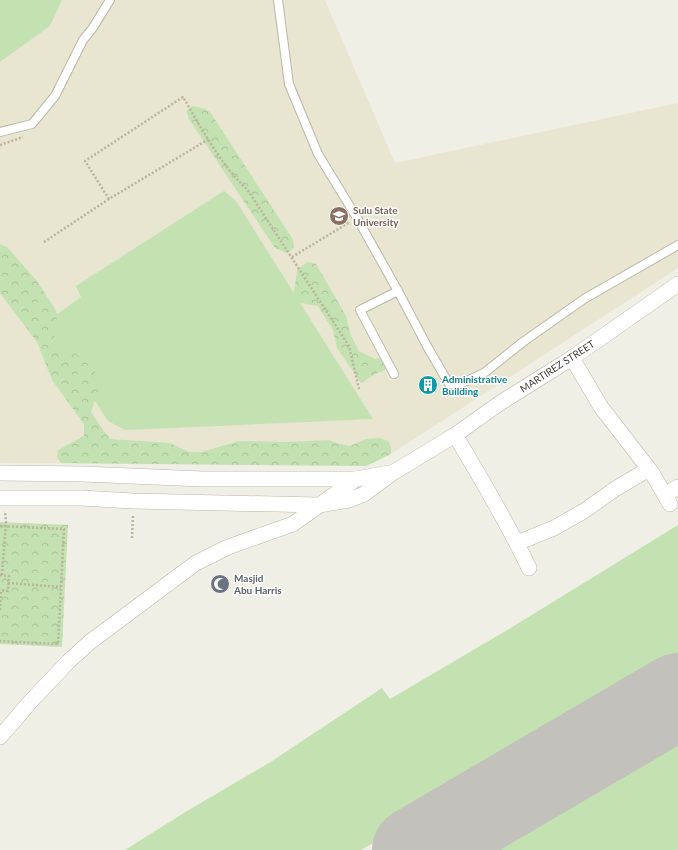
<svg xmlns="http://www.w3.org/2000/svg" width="678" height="850" font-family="Lato,sans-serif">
<defs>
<pattern id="forest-crowns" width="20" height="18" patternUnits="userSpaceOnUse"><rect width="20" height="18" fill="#c3e1b1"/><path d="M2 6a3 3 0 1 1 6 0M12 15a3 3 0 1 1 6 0" fill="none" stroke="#a9c299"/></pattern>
</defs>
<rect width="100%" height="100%" fill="#f0efe5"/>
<polygon fill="#e8e5d0" points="62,0 325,0 395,163 678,103 678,268 391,454 366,466 0,463 0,62 50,26"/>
<g fill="#c3e1b1">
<polygon points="0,0 62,0 50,26 0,62"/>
<polygon points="224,191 236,201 373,419 125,430 108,421 45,323 81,297 76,286"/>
<polygon points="678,525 678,665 361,850 125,850 187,811 269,763 382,688 390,699 509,629"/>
<polygon points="678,731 678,850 475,850"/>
</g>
<g fill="url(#forest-crowns)">
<polygon points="192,106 202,108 210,112 292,238 294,246 290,251 286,253 275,248 189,119 187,110"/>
<polygon points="0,244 7,247 37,281 55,309 58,316 52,333 62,348 80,356 95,371 98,391 91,412 103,430 110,439 170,443 189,452 202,452 239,441 288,442 329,440 339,444 350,446 366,439 380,438 388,441 391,447 391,454 366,466 61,463 57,457 58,450 84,436 84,424 52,380 37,342 0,293"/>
<polygon points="307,262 316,264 346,316 351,336 359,351 375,359 386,356 393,367 377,373 361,383 337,348 333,330 318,306 300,303 294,293 297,270"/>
<polygon points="0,522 68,525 62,647 0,644"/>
</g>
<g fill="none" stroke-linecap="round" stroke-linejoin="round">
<polyline stroke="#c2c1bc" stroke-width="86" points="415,850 678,696"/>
<g stroke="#bbb7a8" stroke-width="10">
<g id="lane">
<polyline points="278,0 289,84 318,154 357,218 398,291"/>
<polyline points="0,132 32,124 55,96 83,40 92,29 110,0"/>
<polyline points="394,374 360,310 398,291 427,346 449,384 460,384 484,373 523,342 584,299 678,245"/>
</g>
</g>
<g stroke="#bbb7a8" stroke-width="16">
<g id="street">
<polyline points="572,358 601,407 652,473 670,504"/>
<path d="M455,435C481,478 507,522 529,568"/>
<polyline points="0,473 83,474 202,479 356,479 389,473"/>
<polyline points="665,495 678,487"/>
<polyline points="0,498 81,498 133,501 319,505 349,500 364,494 394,472 455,435 500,403 572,358 678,284"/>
<polyline points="517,543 554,528 584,511 615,489 649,469"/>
<polyline points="0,737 30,702 69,661 90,642 169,583 196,563 228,547 293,524 356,479"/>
</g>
</g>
<g stroke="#bbb59b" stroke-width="2.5" stroke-dasharray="2 2" stroke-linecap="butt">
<polyline points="0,145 23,137"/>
<path d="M109,199L85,161L183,97C201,127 221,166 247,189L349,346L359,389"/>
<polyline points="44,242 109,199 209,139"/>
<polyline points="292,257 350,222"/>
<polyline points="0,526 64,529 58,644 0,641"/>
<polyline points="132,538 133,514"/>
<polyline points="0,575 9,576 8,591 0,590"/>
<polyline points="2,575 6,522 5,511"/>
<polyline points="8,583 61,587"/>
<polyline points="0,610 1,590"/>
</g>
<use href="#lane" stroke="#fff" stroke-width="8"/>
<use href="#street" stroke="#fff" stroke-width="15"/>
</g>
<defs>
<g id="university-disc" transform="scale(1)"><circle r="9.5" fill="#8d6e63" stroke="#fff"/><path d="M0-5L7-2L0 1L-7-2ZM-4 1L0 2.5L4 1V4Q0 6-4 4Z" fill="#fff"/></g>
<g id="building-disc" transform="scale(1)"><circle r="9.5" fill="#0f9aa8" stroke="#fff"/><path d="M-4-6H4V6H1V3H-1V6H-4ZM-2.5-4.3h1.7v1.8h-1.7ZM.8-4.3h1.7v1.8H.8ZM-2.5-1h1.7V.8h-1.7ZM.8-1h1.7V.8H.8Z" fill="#fff"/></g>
<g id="mosque-disc" transform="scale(1)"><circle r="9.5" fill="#6b7280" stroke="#fff"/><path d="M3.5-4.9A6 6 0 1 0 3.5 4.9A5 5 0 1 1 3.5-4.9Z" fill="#fff"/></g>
</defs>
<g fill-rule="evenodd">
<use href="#university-disc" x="339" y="216"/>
<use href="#building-disc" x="428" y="385"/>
<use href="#mosque-disc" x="220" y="584"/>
</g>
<g text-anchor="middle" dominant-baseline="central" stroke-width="3" stroke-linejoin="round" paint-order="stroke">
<g font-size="10" font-weight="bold" fill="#785e54" stroke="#fff" text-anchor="start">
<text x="353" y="210">Sulu State<tspan x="353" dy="12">University</tspan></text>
</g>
<g font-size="10" fill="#423f35" stroke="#fff">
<text transform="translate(557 366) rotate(-33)">MARTIREZ STREET</text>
</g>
<g font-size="10" font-weight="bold" fill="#0d838f" stroke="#fff" text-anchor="start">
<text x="442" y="379">Administrative<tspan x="442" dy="12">Building</tspan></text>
</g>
<g font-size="10" font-weight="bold" fill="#5b616d" stroke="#fff" text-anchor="start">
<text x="234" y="578">Masjid<tspan x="234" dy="12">Abu Harris</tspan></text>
</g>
</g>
</svg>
